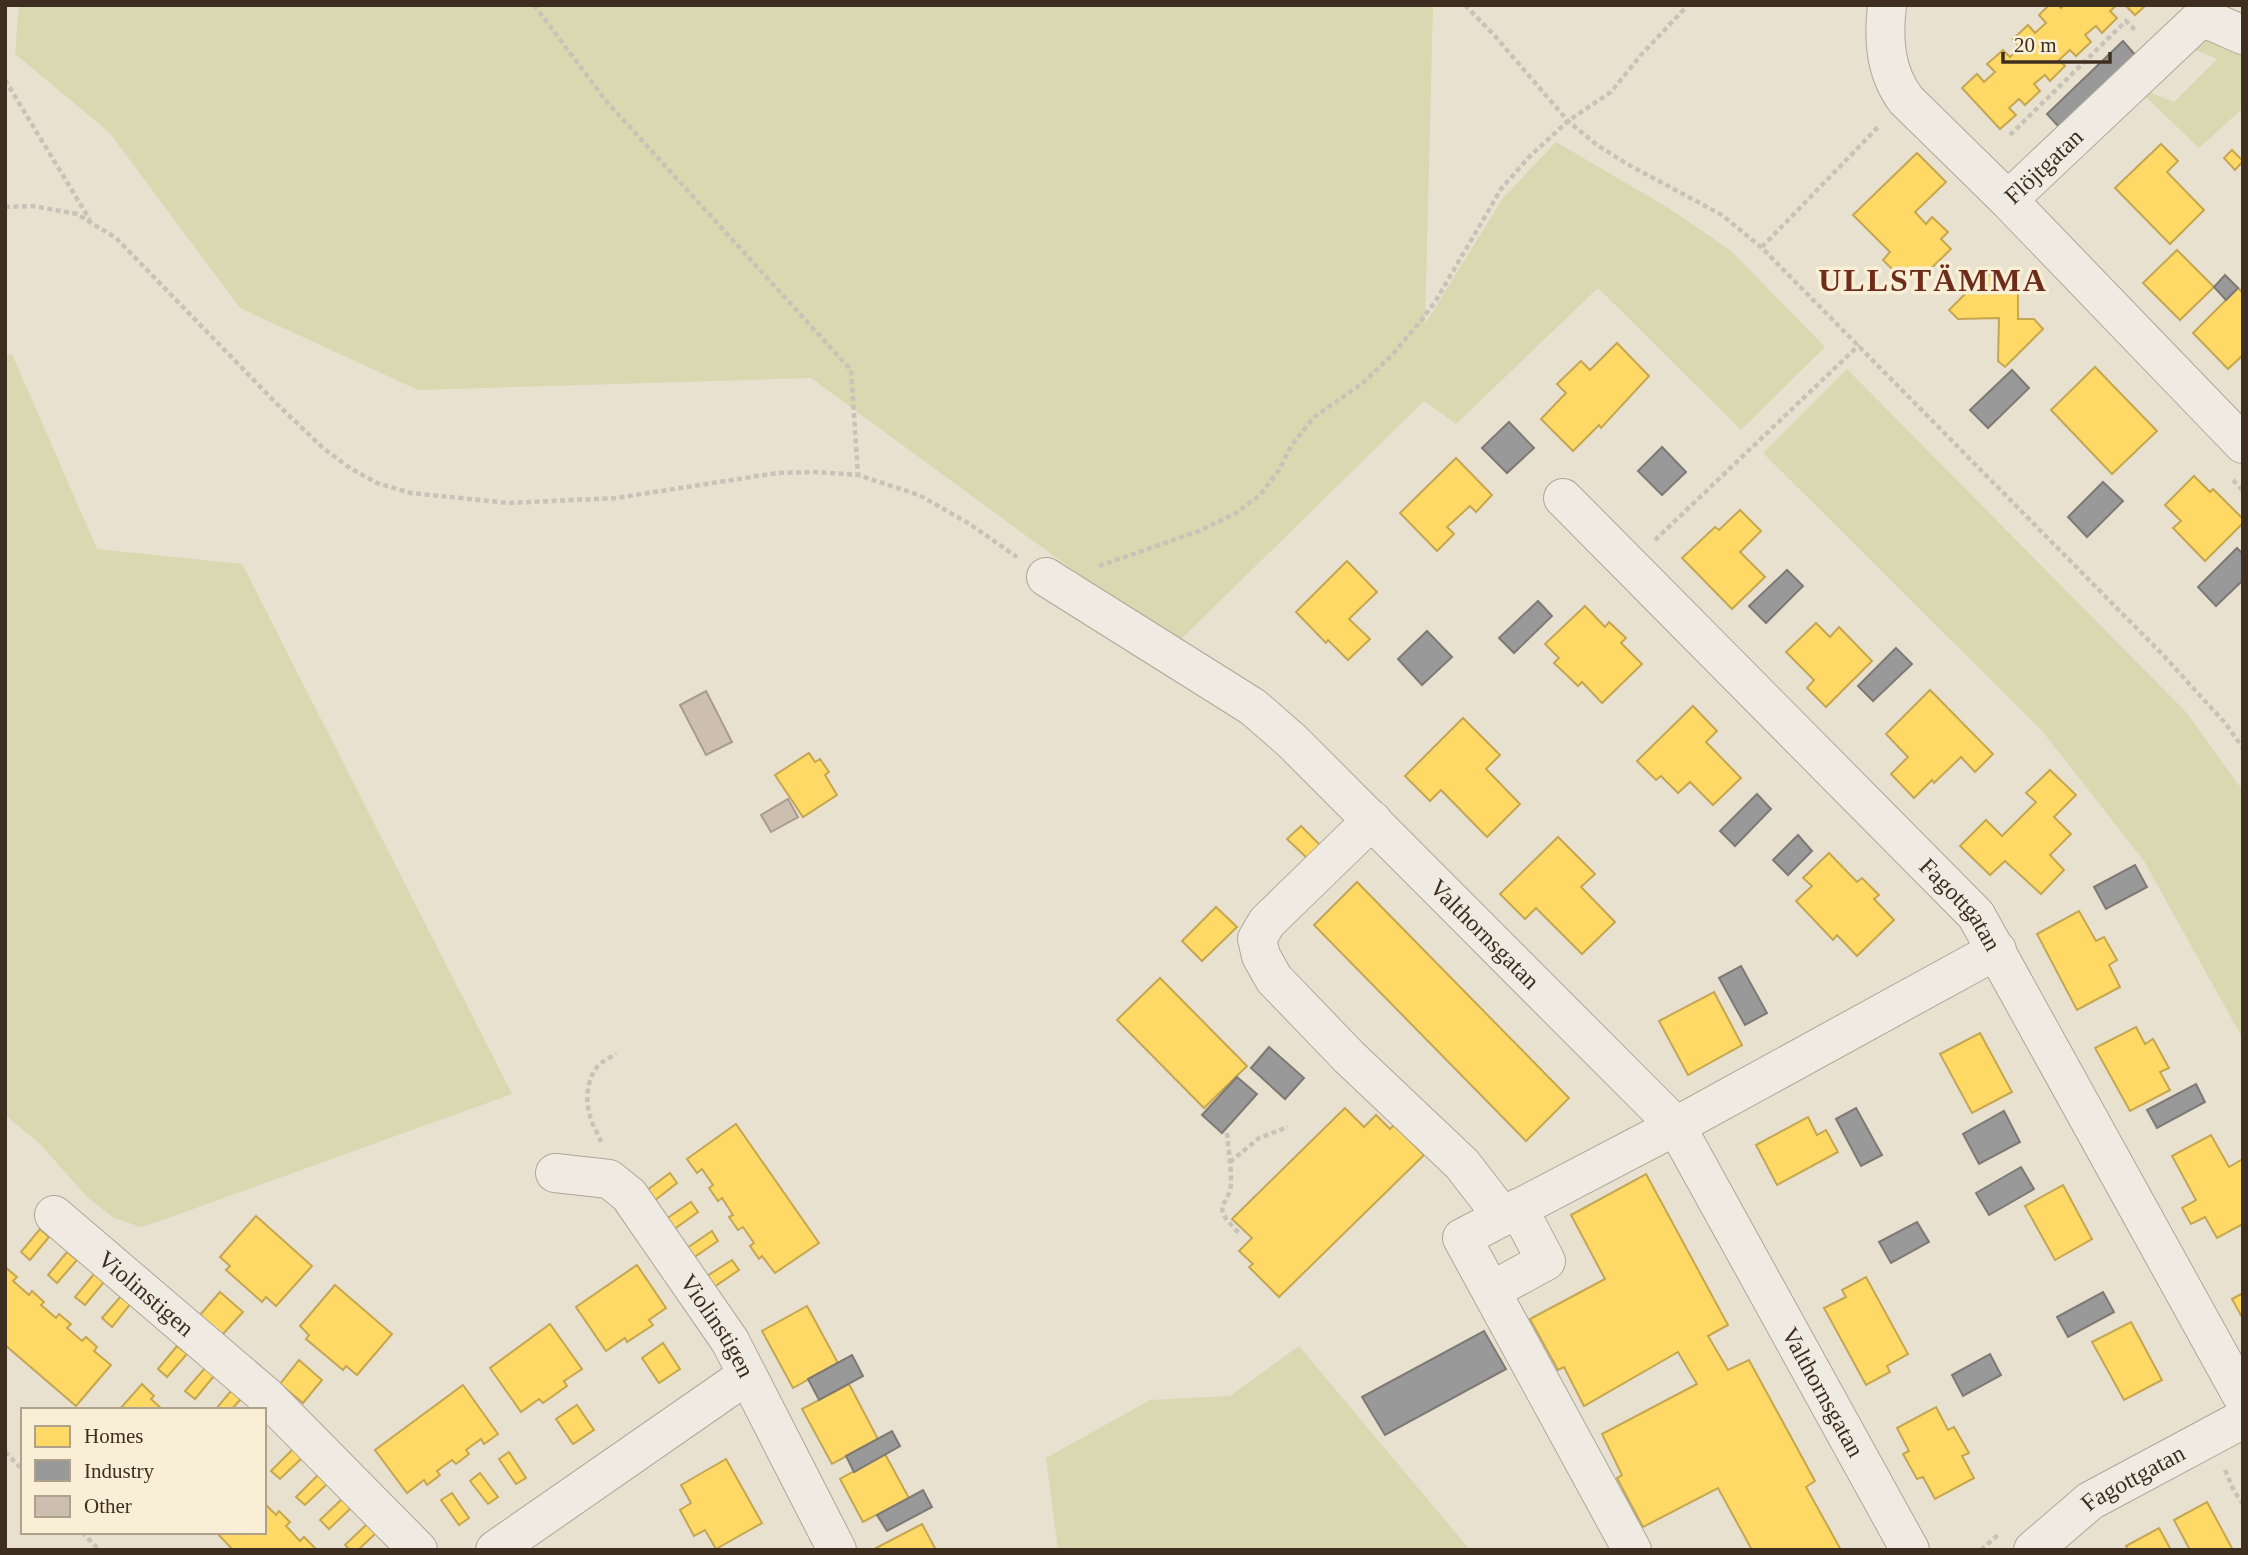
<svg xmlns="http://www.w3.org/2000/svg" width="2248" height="1555" font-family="Georgia,serif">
<rect width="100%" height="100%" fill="#e8e1d0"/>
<g fill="#d8d8b1">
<polygon points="19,5 1433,5 1425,324 1503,198 1556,142 1667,207 1730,250 1825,347 1741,430 1598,288 1456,424 1424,401 1175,645 811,378 418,390 240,308 109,132 15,54"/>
<polygon points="2203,39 2243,50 2243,108 2199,148 2143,94 2144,90 2174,102 2217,59 2188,47"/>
<polygon points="12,354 97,549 242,564 512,1094 160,1221 141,1227 114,1218 87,1197 40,1144 5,1115 5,357"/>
<polygon points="1847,369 2186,712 2241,788 2243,791 2243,1039 2144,861 2043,732 1763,453"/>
<polygon points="1299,1346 1470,1550 1058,1550 1046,1458 1150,1400 1230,1396"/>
</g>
<g fill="#ffd966" stroke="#c5a651" stroke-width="2">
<polygon points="2049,5 2058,5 2061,8 2064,5 2117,5 2110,11 2117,18 2102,33 2096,26 2085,35 2091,42 2076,56 2070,50 2059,60 2065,66 2050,81 2045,75 2034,84 2040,91 2025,105 2019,99 2009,108 2016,115 2000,129 1962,88 1977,74 1984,82 1995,72 1987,64 2003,50 2010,57 2020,48 2013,39 2028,25 2035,33 2046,23 2039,15"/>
<polygon points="2125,5 2146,5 2135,15"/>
<polygon points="2161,144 2178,161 2167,172 2204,210 2170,244 2115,188"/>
<polygon points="2232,150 2243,161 2235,170 2224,158"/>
<polygon points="1917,153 1946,182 1915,212 1926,224 1932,217 1948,232 1941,239 1951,249 1918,281 1911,274 1904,281 1883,260 1890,252 1853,215"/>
<polygon points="2177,250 2214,287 2180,320 2143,283"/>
<polygon points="1987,272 2004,290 2012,282 2018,289 2018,319 2034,319 2043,329 2005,367 1998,361 1999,318 1958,319 1949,310"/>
<polygon points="2238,288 2243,293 2243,355 2228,369 2193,333"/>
<polygon points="1617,343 1649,376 1601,428 1599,425 1573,451 1541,419 1566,393 1557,384 1581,361 1590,370"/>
<polygon points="2095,367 2157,431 2112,474 2051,410"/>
<polygon points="1456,458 1492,495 1476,512 1470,506 1447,527 1454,534 1437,551 1400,513"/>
<polygon points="2194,476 2210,492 2213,489 2243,519 2243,523 2205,561 2173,528 2181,521 2165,505"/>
<polygon points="1740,510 1761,531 1740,552 1765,577 1732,609 1682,558 1715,527 1719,530"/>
<polygon points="1347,561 1377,592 1349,619 1370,639 1348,660 1328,640 1326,643 1296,612"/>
<polygon points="1585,606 1605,627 1609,622 1626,638 1621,643 1642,664 1602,703 1582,682 1578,686 1554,663 1559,658 1545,644"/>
<polygon points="1816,623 1830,637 1839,627 1872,661 1826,707 1807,688 1814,680 1786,652"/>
<polygon points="1930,690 1993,754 1975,772 1961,757 1934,783 1932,780 1914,798 1891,774 1908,757 1886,734"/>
<polygon points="1693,706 1717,731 1706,742 1741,778 1713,805 1690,782 1678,793 1661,776 1656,780 1637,761"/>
<polygon points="1463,718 1500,755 1486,769 1520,804 1487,837 1441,790 1430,801 1405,776"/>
<polygon points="809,753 815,762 820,759 829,772 825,775 837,795 803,817 775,775"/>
<polygon points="2050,770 2076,795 2054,817 2071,834 2050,855 2064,870 2041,894 2005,861 1990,875 1960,846 1986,820 2002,836 2036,802 2026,793"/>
<polygon points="1301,826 1320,845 1307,858 1287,839"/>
<polygon points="1558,837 1595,874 1581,887 1615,922 1582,954 1536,908 1525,919 1500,894"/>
<polygon points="1829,853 1857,882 1862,878 1879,895 1874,899 1894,920 1857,956 1837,935 1833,940 1796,901 1812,886 1803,878"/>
<polygon points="1357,882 1569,1098 1526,1141 1314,925"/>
<polygon points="1216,907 1237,927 1202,961 1182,941"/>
<polygon points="2079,911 2096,941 2104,937 2117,960 2109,965 2120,987 2077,1010 2037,934"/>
<polygon points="1160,978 1247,1066 1204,1108 1117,1020"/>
<polygon points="1714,992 1742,1045 1688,1075 1659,1021"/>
<polygon points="2136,1027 2145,1044 2153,1039 2169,1068 2160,1072 2170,1090 2130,1111 2095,1048"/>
<polygon points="1980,1033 2012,1092 1972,1113 1940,1054"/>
<polygon points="1345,1108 1364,1127 1376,1115 1390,1129 1394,1125 1424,1155 1279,1297 1249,1267 1253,1264 1239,1251 1252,1238 1232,1219"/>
<polygon points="1808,1117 1817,1135 1826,1130 1838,1152 1777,1185 1756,1145"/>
<polygon points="736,1124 819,1243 775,1273 762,1256 759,1259 750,1246 754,1243 743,1227 738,1230 729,1217 733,1215 722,1198 718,1201 709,1188 713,1185 702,1169 697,1173 687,1159"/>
<polygon points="2211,1135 2229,1167 2243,1159 2243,1224 2217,1238 2205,1217 2191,1224 2182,1208 2196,1200 2172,1156"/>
<polygon points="670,1173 677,1183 654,1201 646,1191"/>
<polygon points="1646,1174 1728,1325 1708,1336 1728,1370 1749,1360 1815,1481 1806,1487 1841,1550 1752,1550 1718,1488 1643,1527 1617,1478 1622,1475 1602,1434 1697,1384 1678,1352 1584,1406 1564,1367 1558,1370 1530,1319 1605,1279 1571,1215"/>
<polygon points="2063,1185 2092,1239 2055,1260 2025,1206"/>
<polygon points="691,1202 698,1212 673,1230 666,1219"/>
<polygon points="256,1216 312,1266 276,1306 266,1297 262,1302 226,1270 230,1266 220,1257"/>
<polygon points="40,1229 49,1237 30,1260 21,1252"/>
<polygon points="712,1231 718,1241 693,1258 687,1248"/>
<polygon points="67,1252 77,1260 57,1283 48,1275"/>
<polygon points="732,1260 739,1270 714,1287 707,1276"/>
<polygon points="637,1265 666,1308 649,1320 653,1325 627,1342 625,1338 606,1351 576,1307"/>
<polygon points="5,1267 17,1277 13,1281 29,1295 32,1291 44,1302 41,1305 56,1318 59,1314 71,1324 67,1328 82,1341 86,1337 97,1347 94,1351 111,1365 76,1406 5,1345"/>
<polygon points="94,1274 104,1282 85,1305 75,1297"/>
<polygon points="1866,1277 1908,1354 1887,1366 1890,1372 1866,1385 1824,1308 1846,1297 1842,1290"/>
<polygon points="335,1285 392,1334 357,1375 346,1366 343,1370 306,1339 309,1335 300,1326"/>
<polygon points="220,1292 243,1312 222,1335 200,1315"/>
<polygon points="2243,1293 2243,1319 2232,1299"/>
<polygon points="122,1295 131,1303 112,1327 102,1318"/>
<polygon points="807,1306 838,1363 793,1388 762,1331"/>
<polygon points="2131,1322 2162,1380 2124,1400 2092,1342"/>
<polygon points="550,1324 582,1369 564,1381 567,1386 543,1403 539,1399 521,1412 490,1368"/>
<polygon points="663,1343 680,1369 659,1383 642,1358"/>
<polygon points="177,1346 187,1354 167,1377 158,1369"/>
<polygon points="299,1360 322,1380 303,1403 280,1384"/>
<polygon points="205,1368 214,1376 195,1399 185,1391"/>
<polygon points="142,1384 154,1396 151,1399 163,1410 119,1410"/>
<polygon points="849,1384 878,1439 832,1464 802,1409"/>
<polygon points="463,1385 498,1434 484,1444 481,1439 466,1450 469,1454 456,1464 452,1460 437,1471 440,1475 427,1485 424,1480 407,1493 375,1450"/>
<polygon points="231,1391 241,1399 231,1410 215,1410"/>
<polygon points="577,1405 594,1430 573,1444 556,1419"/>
<polygon points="1936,1407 1948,1430 1954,1427 1969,1453 1962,1456 1974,1478 1935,1499 1923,1477 1917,1479 1903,1454 1909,1451 1897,1428"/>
<polygon points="293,1449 302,1458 280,1479 271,1471"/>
<polygon points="509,1452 526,1478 516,1484 499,1459"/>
<polygon points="885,1454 909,1498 863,1522 840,1479"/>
<polygon points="726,1459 762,1523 716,1549 705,1530 694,1536 680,1510 691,1503 681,1485"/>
<polygon points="480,1473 498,1497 488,1504 470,1481"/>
<polygon points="318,1475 327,1484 305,1505 296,1497"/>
<polygon points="452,1493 469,1518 459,1525 441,1500"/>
<polygon points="342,1499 351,1508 329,1529 320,1520"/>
<polygon points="2207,1502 2233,1550 2190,1550 2174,1520"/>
<polygon points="264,1503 276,1515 279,1511 290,1522 286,1526 300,1541 304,1537 315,1548 313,1550 233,1550 216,1532 264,1532"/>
<polygon points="367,1524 376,1533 358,1550 350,1550 345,1545"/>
<polygon points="922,1524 936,1550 877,1550 876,1548"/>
<polygon points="2159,1528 2171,1550 2128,1550 2126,1546"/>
</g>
<g fill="#999" stroke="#7e7974" stroke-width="2">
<polygon points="2123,41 2137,57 2061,129 2047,114"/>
<polygon points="2225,275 2238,288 2226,300 2214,287"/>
<polygon points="2012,370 2029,388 1988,428 1970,410"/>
<polygon points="1509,422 1534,448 1507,473 1482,448"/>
<polygon points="1662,447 1686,472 1662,495 1638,471"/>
<polygon points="2103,482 2123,501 2087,537 2068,517"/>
<polygon points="2237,548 2243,554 2243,580 2216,606 2198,587"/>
<polygon points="1787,570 1803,586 1766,623 1749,606"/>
<polygon points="1538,601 1552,616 1514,653 1499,638"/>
<polygon points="1427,631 1452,657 1422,685 1398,659"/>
<polygon points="1896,648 1912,664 1873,701 1858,686"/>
<polygon points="1757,794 1771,809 1735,846 1720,831"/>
<polygon points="1798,835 1812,851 1788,875 1773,860"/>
<polygon points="2135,865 2147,887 2106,909 2094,887"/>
<polygon points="1741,966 1767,1013 1745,1025 1719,978"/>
<polygon points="1269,1047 1304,1078 1285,1099 1251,1068"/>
<polygon points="1237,1077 1257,1094 1222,1133 1202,1115"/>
<polygon points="2196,1084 2205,1102 2157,1128 2147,1110"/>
<polygon points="1856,1108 1882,1155 1861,1166 1836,1119"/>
<polygon points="2004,1111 2020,1142 1979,1164 1963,1134"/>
<polygon points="2021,1167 2034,1189 1989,1215 1976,1193"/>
<polygon points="1917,1222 1929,1242 1891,1263 1879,1242"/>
<polygon points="2103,1292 2114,1312 2068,1337 2057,1317"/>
<polygon points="1484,1331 1506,1369 1385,1435 1362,1397"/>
<polygon points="1990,1354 2001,1375 1963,1396 1952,1375"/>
<polygon points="852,1355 863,1376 819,1400 808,1379"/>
<polygon points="892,1431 900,1446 854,1472 846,1456"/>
<polygon points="923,1490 932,1507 887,1531 877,1515"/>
</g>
<g fill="#ccbfb0" stroke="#a99c8f" stroke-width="2">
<polygon points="706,691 732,742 706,755 680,705"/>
<polygon points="788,799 798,817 771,832 761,815"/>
</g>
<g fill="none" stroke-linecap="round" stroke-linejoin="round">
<g stroke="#aea698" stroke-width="40">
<g id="minor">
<path d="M1887,5C1883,40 1885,72 1906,100L2008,200L2243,444"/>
<path id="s1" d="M2008,200L2202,17L2243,35"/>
<path id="s2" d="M1563,498L1976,915L2243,1398"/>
<path id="s3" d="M1046,577L1253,707L1292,741L1676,1126L1910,1550"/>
<polyline points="1372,820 1267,922 1257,939 1261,956 1274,979 1349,1057 1462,1164 1503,1217"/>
<path id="s4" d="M555,1173L609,1179L629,1195L730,1341L837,1550"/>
<path id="s5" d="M54,1215L267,1397L418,1550"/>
<polyline points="1491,1291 1546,1261 1518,1208"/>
<polyline points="495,1550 747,1375"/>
<polyline points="1632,1550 1462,1238 1676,1126 1997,950"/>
<path id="s6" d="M2033,1550L2090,1501L2243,1419"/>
</g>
</g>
<g stroke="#c9c2b8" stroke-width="4.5" stroke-dasharray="5 3.5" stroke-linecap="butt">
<polyline points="534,5 607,102 851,370 858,475"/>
<polyline points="1465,5 1494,35 1568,121 1597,145 1629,165 1722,215 1762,248 2164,656 2225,723 2243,748"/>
<polyline points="5,80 90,220"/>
<polyline points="2010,135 2126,21 2136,31"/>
<polyline points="5,207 33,206 77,214 116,238 276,403 323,448 350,468 377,483 411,493 509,503 616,498 777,473 816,472 858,475 919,495 968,523 1017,557"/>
<polyline points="1762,247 1880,125"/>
<polyline points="2233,480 2243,491"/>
<polyline points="1655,540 1859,345"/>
<polyline points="1099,566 1199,531 1236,513 1260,495 1279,470 1291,446 1314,417 1363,383 1392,355 1419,323 1435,302 1501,189 1529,157 1568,121 1611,92 1641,55 1688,5"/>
<path d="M1227,1133C1228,1148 1231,1164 1231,1179C1232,1209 1206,1201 1239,1233"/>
<path d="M601,1142C598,1133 592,1125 590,1116C585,1101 587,1079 597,1067C602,1061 610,1058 616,1054"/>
<polyline points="1230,1162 1259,1138 1288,1127"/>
<polyline points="5,1452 23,1470"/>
<polyline points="2225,1470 2234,1491 2243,1504"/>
<polyline points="82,1532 99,1550"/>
<polyline points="1981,1550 1999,1534"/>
</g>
<use href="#minor" stroke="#efebe2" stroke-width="38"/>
</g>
<g text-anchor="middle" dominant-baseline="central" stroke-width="7" stroke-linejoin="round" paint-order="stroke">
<g font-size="24" fill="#3e2e1f" stroke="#f8efd6">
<text stroke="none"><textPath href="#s1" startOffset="49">Flöjtgatan</textPath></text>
<text stroke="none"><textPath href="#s2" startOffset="569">Fagottgatan</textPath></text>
<text stroke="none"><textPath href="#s3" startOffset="569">Valthornsgatan</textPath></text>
<text stroke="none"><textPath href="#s5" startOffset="121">Violinstigen</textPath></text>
<text stroke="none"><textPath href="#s4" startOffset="238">Violinstigen</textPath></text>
<text stroke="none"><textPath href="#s3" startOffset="1144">Valthornsgatan</textPath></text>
<text stroke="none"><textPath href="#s6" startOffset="124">Fagottgatan</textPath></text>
</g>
<g font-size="32" font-weight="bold" letter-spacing="2" fill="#6e2d1b" stroke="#f8efd6">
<text x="1933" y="280">ULLSTÄMMA</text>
</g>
</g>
<rect width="2248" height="1555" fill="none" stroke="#3e2e1f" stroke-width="14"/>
<rect x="21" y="1408" width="245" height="126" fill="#f8efd6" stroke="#aea28d" stroke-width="2"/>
<rect x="35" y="1426" width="35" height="21" fill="#ffd966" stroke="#aea28d" stroke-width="2"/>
<text x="84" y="1443" font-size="21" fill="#3e2e1f">Homes</text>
<rect x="35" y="1460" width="35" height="21" fill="#999999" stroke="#aea28d" stroke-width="2"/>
<text x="84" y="1478" font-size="21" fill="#3e2e1f">Industry</text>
<rect x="35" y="1496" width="35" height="21" fill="#ccbfb0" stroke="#aea28d" stroke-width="2"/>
<text x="84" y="1513" font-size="21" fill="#3e2e1f">Other</text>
<path d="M2003 52v10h107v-10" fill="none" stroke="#3e2e1f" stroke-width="3.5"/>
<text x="2014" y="52" font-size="21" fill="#3e2e1f" stroke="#f8efd6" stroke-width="5" paint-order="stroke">20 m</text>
</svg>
